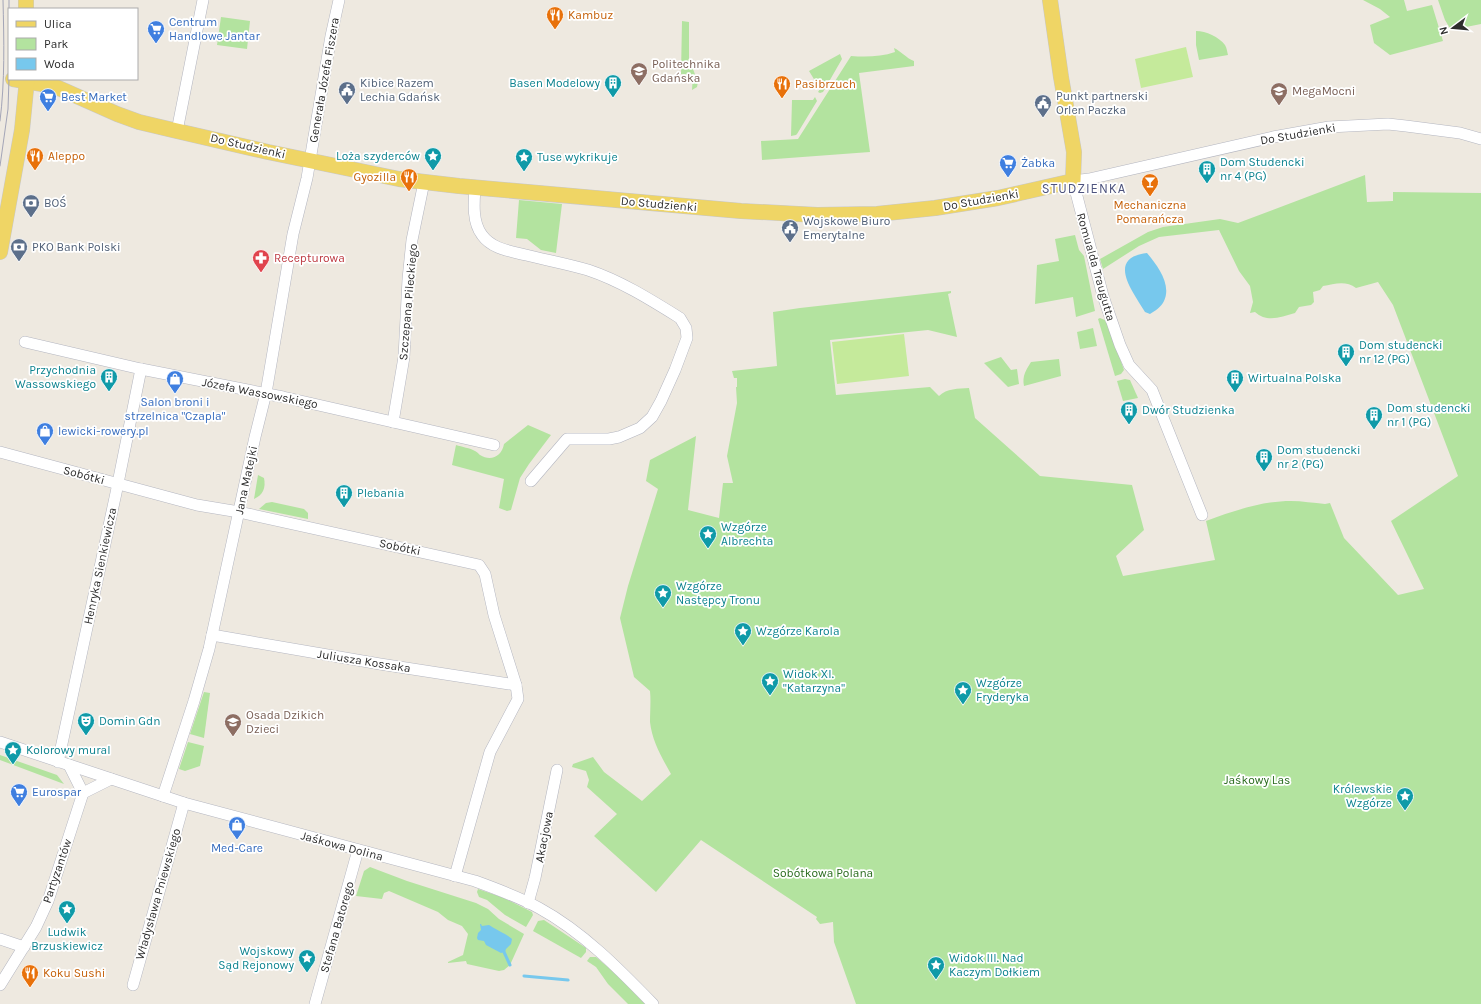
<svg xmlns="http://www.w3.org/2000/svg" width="1481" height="1004" font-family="Karla,sans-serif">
<rect width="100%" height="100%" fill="#eee9e0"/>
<g fill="#b3e39f">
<polygon points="1363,0 1404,0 1407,11 1432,5 1443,41 1390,55 1374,43 1370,25 1390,17 1380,9"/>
<polygon points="1438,0 1481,0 1481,24 1451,30 1445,20"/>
<polygon points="221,17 250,21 247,49 217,45"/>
<polygon points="682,21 689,22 689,59 698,82 697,87 692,90 693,75 681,74"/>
<path d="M1196,31C1206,31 1219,37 1225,45C1227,48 1227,52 1228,55L1199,60L1196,45Z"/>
<path d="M894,48C901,51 906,58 914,61V66L859,73L870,152L762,160L761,141L798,139L851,56C865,57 881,57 895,52Z"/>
<polygon points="840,54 842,59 823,92 820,93 818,92 820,89 809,71"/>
<polygon points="815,97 817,101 797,134 796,135 791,136 792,100 813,100"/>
<path d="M1365,175L1367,202L1393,201V192L1481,193V1004H856L834,942L833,922L820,924L816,919L817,917L701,840L656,892L594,836L617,814L587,787L589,780L586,771L572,767L573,764L593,757L604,772L642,801L671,774C662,758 652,741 650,722C650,712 651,701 650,691L634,677L620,618L628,586L658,489L646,481L650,460L696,436L688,510L719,518L723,483H733L727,456L737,403L736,387H737V378H734L732,371L777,366L773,312L800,308L951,291V293L948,294L957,337L928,330L830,340L836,395L930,387L939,396C947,388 958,389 969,388L975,418L1040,476L1132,485L1144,530L1116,556L1123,576L1215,560L1206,521C1233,511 1262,501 1291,501C1302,501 1314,503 1325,504L1330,503L1344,538L1398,595L1424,589L1391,521L1458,476L1393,305L1378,282L1356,288C1346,280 1334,284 1323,286L1320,290L1313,292L1314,302L1311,305L1299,307L1295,313C1281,317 1267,323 1255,312L1250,313L1253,302L1250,286L1239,271L1219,230L1159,237L1139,246L1103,269L1100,259L1148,232L1163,227L1220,219L1238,223Z"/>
<polygon points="519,200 562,204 556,253 541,250 527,239 516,238"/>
<polygon points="1075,235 1079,250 1084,256 1095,311 1076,317 1073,297 1035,304 1037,265 1059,261 1055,239"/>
<polygon points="1100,318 1107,321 1124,370 1121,374 1115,376 1098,319"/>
<polygon points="1093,328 1097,346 1080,349 1077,332"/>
<polygon points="1001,357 1011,370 1017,369 1019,384 1008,387 984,363"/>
<path d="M1059,359L1061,376L1024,386C1022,376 1026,370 1031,362Z"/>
<polygon points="1125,379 1130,380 1138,398 1123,401 1117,381"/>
<path d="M528,425L551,435L529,464L520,478L511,510L507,511L499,508L504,479L452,465L456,445C462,447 470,448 475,451C476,451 480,455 480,455C491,462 502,456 504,444Z"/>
<path d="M258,475L264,478C266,488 263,495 254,499Z"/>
<polygon points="272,502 304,509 308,513 308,519 259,509 266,503"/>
<polygon points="204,692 210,693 204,738 190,734"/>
<polygon points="188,742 204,746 200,766 185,771 179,769"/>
<polygon points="0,755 57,775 64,784 0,760"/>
<polygon points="370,867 407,881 476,903 488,909 499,919 524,934 510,965 504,970 499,971 467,964 466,961 448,963 448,962 463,955 468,934 462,926 448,920 438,912 389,891 384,893 382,899 356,896 364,871"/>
<polygon points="478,889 504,898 532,912 533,915 526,927 505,915 487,900 479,897 477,892"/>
<polygon points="544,920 586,948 586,952 581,958 533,931 538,921"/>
<polygon points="590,957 596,957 616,974 645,1004 628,1004 608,984 596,967 587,961"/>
</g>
<g fill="#c5ea9b">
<polygon points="1186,47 1193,77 1141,88 1135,59"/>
<polygon points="904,334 909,376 837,384 832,342"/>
</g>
<g fill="#77c8ed">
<path d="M1147,253C1157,265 1172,284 1164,301C1161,307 1155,311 1150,314L1145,312C1134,293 1105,258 1147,253Z"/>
<path d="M480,924H481L482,926L489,925C493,928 510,936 512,939L511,944L506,949L505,952L501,953L486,945L484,941L478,940L477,938L478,933L481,930Z"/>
</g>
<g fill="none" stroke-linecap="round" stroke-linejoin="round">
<g stroke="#77c8ed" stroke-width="3">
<polyline points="504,952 510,965"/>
<polyline points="524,976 568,980"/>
</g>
<g stroke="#b4b6c0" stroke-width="12">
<g id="minor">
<polyline points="177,131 203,0"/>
<path d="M475,188C474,202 472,222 482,235C492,249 510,251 526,255C546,260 568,264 588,270C621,281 651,300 680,318L686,328L687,338L675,370L661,401L652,417L640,428L619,437L609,439H567L531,481"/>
<polyline points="25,342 141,369 283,397 494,445"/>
<polyline points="393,422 404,357 408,279 412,240 424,182"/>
<polyline points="0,452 197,505 239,512 479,565 485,574 494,615 516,685 518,699 490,752 455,876"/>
<polyline points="1202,515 1152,390 1129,365 1120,345 1103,296 1073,181 1089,179 1273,137 1329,127 1388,124 1406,126 1460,133 1481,139"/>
<polyline points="212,635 380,664 516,685"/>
<path d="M0,742L184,803L475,881C497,889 519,897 539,908C583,932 619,969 653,1004"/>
<polyline points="58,762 116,493 141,369"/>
<polyline points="83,793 111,779"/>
<polyline points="163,796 194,701 209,649 255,437 266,393 293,234 307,178 331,36 339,0"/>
<polyline points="528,903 535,878 557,770"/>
<polyline points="0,939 24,947"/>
<polyline points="0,985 36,927 48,901 83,793 69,765"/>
<polyline points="133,985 184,803"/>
<polyline points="315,1004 358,850"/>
</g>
</g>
<g stroke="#c8c8c8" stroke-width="16">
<g id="major">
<polyline points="26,0 26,9"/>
<polyline points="13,79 54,86 117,114 139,122 177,131 268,152 399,179 459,186 741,211 817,215 877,214 935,208 998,198 1073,181 1074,152 1061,77 1050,0"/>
<polyline points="0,252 22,130 27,79"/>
</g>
</g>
<use href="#minor" stroke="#fff" stroke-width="11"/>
<use href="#major" stroke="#efd565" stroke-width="15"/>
<g stroke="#a3a5b7" stroke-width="1">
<polyline points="9,0 9,9"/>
<path d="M0,121C5,81 4,40 3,0"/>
<polyline points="0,166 8,109 9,79"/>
</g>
</g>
<defs>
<g id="restaurant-pin" transform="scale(0.9)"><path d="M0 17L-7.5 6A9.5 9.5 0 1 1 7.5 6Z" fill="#e8710a" stroke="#fff"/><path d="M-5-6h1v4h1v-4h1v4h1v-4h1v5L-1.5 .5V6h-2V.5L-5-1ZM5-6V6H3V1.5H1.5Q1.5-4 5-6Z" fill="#fff"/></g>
<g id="supermarket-pin" transform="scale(0.9)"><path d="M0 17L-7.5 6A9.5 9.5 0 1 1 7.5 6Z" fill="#3f7fe0" stroke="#fff"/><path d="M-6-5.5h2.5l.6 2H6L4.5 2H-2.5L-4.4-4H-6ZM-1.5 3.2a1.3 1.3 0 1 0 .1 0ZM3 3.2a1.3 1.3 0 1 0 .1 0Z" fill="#fff"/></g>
<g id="university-pin" transform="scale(0.9)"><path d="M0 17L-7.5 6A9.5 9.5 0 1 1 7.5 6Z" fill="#8d6e63" stroke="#fff"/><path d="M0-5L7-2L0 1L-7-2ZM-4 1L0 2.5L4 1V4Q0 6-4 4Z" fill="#fff"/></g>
<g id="building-pin" transform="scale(0.9)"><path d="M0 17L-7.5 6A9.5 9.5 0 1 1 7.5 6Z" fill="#0f9aa8" stroke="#fff"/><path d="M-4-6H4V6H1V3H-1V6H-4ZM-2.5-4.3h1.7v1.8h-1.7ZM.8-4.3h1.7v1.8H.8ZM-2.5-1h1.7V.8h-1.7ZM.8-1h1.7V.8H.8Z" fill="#fff"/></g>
<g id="civic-pin" transform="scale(0.9)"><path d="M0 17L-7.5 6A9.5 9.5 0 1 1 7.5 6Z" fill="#5c6f8a" stroke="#fff"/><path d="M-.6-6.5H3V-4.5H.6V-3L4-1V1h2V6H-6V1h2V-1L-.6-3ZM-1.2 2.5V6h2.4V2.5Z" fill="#fff"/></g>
<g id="school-pin" transform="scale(0.9)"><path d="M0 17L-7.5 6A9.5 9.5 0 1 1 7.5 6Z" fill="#8d6e63" stroke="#fff"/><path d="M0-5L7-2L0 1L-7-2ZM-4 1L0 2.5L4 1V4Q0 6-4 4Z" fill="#fff"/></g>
<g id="sight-pin" transform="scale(0.9)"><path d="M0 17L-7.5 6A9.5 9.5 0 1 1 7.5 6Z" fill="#0f9aa8" stroke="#fff"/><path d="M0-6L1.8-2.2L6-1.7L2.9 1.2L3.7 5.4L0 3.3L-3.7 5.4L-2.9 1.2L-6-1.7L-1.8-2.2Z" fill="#fff"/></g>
<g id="bar-pin" transform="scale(0.9)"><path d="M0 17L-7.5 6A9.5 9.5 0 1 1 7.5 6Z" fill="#e8710a" stroke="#fff"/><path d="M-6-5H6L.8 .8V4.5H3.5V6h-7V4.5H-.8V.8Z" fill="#fff"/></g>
<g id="bank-pin" transform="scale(0.9)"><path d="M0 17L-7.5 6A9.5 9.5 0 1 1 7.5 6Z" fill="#5c6f8a" stroke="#fff"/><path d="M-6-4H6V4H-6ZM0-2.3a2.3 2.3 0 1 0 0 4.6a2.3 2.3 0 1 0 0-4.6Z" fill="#fff"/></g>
<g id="pharmacy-pin" transform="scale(0.9)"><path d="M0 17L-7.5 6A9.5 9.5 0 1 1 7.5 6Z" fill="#e0444e" stroke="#fff"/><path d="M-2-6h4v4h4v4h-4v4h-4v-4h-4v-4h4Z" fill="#fff"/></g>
<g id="shop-pin" transform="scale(0.9)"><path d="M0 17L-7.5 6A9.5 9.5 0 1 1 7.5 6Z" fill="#3f7fe0" stroke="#fff"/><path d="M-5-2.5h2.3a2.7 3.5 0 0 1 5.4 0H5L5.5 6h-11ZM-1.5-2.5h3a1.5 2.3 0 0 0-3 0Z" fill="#fff"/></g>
<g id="theatre-pin" transform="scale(0.9)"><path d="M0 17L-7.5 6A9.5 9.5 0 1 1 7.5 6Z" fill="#0f9aa8" stroke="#fff"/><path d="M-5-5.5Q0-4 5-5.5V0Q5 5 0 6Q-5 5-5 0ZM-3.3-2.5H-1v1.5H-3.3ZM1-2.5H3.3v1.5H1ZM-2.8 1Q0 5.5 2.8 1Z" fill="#fff"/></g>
</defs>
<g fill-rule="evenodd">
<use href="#restaurant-pin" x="555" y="15"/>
<use href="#supermarket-pin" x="156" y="29"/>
<use href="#university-pin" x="639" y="71"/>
<use href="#building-pin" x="613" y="83"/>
<use href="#restaurant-pin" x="782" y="84"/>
<use href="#civic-pin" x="347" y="90"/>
<use href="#school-pin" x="1279" y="91"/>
<use href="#supermarket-pin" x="48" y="97"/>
<use href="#civic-pin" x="1043" y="103"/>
<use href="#restaurant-pin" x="35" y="156"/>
<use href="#sight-pin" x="433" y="156"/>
<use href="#sight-pin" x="524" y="157"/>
<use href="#supermarket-pin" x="1008" y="163"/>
<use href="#building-pin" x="1207" y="169"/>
<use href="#restaurant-pin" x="409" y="177"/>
<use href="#bar-pin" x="1150" y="182"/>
<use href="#bank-pin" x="31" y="203"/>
<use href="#civic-pin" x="790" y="228"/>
<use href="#bank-pin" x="19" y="247"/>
<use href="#pharmacy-pin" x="261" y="258"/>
<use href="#building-pin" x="1346" y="352"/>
<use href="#building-pin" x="109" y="377"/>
<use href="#building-pin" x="1235" y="378"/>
<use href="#shop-pin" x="175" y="379"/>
<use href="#building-pin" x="1129" y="410"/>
<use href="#building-pin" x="1374" y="415"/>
<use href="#shop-pin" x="45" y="431"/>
<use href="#building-pin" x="1264" y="457"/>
<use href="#building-pin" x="344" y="493"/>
<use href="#sight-pin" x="708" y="534"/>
<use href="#sight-pin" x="663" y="593"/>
<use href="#sight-pin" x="743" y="631"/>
<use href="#sight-pin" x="770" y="681"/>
<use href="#sight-pin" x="963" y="690"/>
<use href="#theatre-pin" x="86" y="721"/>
<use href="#school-pin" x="233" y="722"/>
<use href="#sight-pin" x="13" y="750"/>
<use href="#supermarket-pin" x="19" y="792"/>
<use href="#sight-pin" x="1405" y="796"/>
<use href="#shop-pin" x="237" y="825"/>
<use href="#sight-pin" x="67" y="909"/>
<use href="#sight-pin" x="307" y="958"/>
<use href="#sight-pin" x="936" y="965"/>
<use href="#restaurant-pin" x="30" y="973"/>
</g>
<g text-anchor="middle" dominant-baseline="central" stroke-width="3.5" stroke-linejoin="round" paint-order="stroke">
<g font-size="12" fill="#c56008" stroke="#fff" text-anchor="start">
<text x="568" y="15">Kambuz</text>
<text x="795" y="84">Pasibrzuch</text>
<text x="48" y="156">Aleppo</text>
<text x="396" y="177" text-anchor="end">Gyozilla</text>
<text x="1150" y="205" text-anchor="middle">Mechaniczna<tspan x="1150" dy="14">Pomarańcza</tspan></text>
<text x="43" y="973">Koku Sushi</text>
</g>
<g font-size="12" fill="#366cbe" stroke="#fff" text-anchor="start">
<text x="169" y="22">Centrum<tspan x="169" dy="14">Handlowe Jantar</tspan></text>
<text x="61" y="97">Best Market</text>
<text x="1021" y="163">Żabka</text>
<text x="175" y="402" text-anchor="middle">Salon broni i<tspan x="175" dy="14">strzelnica "Czapla"</tspan></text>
<text x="58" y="431">lewicki-rowery.pl</text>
<text x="32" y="792">Eurospar</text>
<text x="237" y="848" text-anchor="middle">Med-Care</text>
</g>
<g font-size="12" fill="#785e54" stroke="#fff" text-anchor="start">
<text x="652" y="64">Politechnika<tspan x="652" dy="14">Gdańska</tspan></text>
<text x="1292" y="91">MegaMocni</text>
<text x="246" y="715">Osada Dzikich<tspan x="246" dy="14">Dzieci</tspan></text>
</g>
<g font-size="12" fill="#2d2d2d" stroke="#fff">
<text transform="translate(324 80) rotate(-80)">Generała Józefa Fiszera</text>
<text transform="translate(1298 134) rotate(-10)">Do Studzienki</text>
<text transform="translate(248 146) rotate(13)">Do Studzienki</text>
<text transform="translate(981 200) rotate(-10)">Do Studzienki</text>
<text transform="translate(659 204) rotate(5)">Do Studzienki</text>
<text transform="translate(1096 267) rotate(74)">Romualda Traugutta</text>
<text transform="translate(408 302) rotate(-85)">Szczepana Pileckiego</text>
<text transform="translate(260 393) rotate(11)">Józefa Wassowskiego</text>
<text transform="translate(84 475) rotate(15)">Sobótki</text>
<text transform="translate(246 480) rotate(-78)">Jana Matejki</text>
<text transform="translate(400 547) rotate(12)">Sobótki</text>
<text transform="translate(100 566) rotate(-78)">Henryka Sienkiewicza</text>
<text transform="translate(364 661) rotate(9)">Juliusza Kossaka</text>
<text transform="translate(544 837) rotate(-79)">Akacjowa</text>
<text transform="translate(342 846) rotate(15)">Jaśkowa Dolina</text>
<text transform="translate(57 871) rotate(-71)">Partyzantów</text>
<text transform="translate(158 894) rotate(-74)">Władysława Pniewskiego</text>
<text transform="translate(337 927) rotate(-74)">Stefana Batorego</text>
</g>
<g font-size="12" fill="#4e5e75" stroke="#fff" text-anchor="start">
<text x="360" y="83">Kibice Razem<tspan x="360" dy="14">Lechia Gdańsk</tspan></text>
<text x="1056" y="96">Punkt partnerski<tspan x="1056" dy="14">Orlen Paczka</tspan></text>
<text x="44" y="203">BOŚ</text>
<text x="803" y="221">Wojskowe Biuro<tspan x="803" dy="14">Emerytalne</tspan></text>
<text x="32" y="247">PKO Bank Polski</text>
</g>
<g font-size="12" fill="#0d838f" stroke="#fff" text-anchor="start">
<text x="600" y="83" text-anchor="end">Basen Modelowy</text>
<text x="420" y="156" text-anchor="end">Loża szyderców</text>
<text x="537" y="157">Tuse wykrikuje</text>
<text x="1220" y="162">Dom Studencki<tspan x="1220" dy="14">nr 4 (PG)</tspan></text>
<text x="1359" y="345">Dom studencki<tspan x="1359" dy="14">nr 12 (PG)</tspan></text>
<text x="96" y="370" text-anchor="end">Przychodnia<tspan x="96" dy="14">Wassowskiego</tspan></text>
<text x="1248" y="378">Wirtualna Polska</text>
<text x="1387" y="408">Dom studencki<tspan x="1387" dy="14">nr 1 (PG)</tspan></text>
<text x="1142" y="410">Dwór Studzienka</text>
<text x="1277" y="450">Dom studencki<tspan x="1277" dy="14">nr 2 (PG)</tspan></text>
<text x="357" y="493">Plebania</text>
<text x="721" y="527">Wzgórze<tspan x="721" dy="14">Albrechta</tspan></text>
<text x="676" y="586">Wzgórze<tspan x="676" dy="14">Następcy Tronu</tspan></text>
<text x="756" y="631">Wzgórze Karola</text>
<text x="783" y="674">Widok XI.<tspan x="783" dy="14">"Katarzyna"</tspan></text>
<text x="976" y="683">Wzgórze<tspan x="976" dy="14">Fryderyka</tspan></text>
<text x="99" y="721">Domin Gdn</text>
<text x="26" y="750">Kolorowy mural</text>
<text x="1392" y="789" text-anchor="end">Królewskie<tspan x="1392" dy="14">Wzgórze</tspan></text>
<text x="67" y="932" text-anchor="middle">Ludwik<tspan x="67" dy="14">Brzuskiewicz</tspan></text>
<text x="294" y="951" text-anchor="end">Wojskowy<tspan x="294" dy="14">Sąd Rejonowy</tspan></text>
<text x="949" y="958">Widok III. Nad<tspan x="949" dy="14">Kaczym Dołkiem</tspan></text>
</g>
<g font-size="12" fill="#be3a42" stroke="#fff" text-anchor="start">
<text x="274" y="258">Recepturowa</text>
</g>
<g font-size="12" fill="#296b1d" stroke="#fff">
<text x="1257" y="780">Jaśkowy Las</text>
<text x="823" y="873">Sobótkowa Polana</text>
</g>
<g font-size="13" letter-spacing="1" fill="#4e547e" stroke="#fff">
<text x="1084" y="188">STUDZIENKA</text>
</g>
</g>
<rect x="8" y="8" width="130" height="72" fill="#ffffff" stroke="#ababab"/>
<rect x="16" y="21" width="20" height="6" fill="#efd565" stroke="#ababab"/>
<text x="44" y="28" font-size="12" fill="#2d2d2d">Ulica</text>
<rect x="16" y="38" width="20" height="12" fill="#b3e39f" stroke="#ababab"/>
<text x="44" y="48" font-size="12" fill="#2d2d2d">Park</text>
<rect x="16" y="58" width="20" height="12" fill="#77c8ed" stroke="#ababab"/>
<text x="44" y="68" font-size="12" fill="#2d2d2d">Woda</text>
<g transform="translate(1453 28) rotate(254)" stroke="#ffffff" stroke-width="3" paint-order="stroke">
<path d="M0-3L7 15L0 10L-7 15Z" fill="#2d2d2d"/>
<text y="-6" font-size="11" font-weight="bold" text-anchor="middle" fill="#2d2d2d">N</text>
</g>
</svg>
